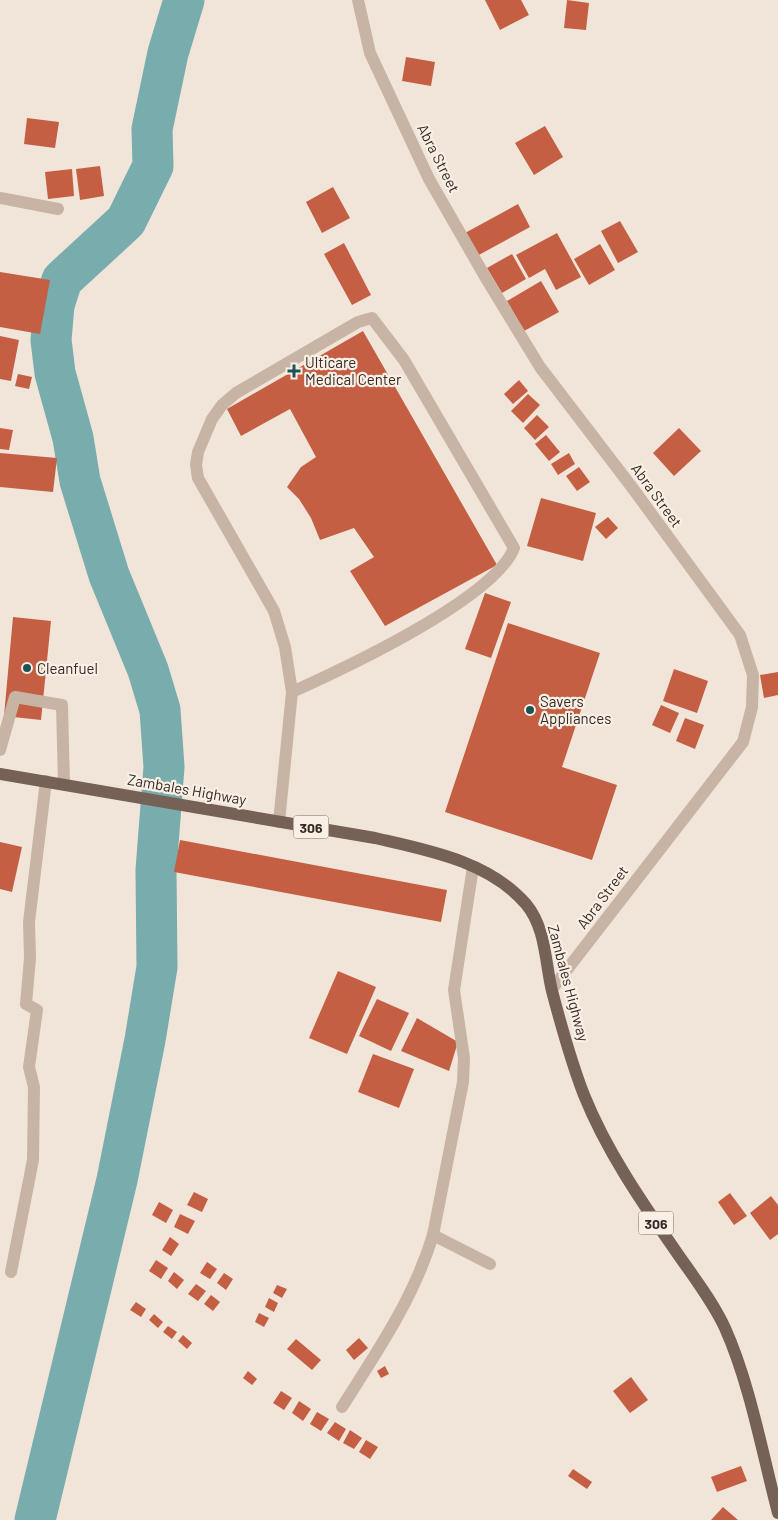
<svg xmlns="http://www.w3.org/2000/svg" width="778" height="1520" font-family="Barlow,sans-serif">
<rect width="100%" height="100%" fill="#f1e5d9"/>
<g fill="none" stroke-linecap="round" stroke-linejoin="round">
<polyline stroke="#78acad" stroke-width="41" points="35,1520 117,1180 145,1040 157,967 156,870 164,767 160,710 148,670 109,575 80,481 73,438 55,373 51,340 54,305 62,280 126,221 153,166 152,129 168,53 184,0"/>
</g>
<g fill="#c45f43">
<polygon points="485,0 521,0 529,15 500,30"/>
<polygon points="567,0 589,3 586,30 564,28"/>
<polygon points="406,57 435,62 431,86 402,81"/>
<polygon points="27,118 59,122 55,148 24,144"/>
<polygon points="545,126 563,157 534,175 515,143"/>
<polygon points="100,166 104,196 80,200 76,169"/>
<polygon points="72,169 74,196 48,199 45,172"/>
<polygon points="333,187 350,218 322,233 306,202"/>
<polygon points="518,204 530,227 477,256 465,233"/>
<polygon points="620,221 638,252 618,263 601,231"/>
<polygon points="557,233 581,277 556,290 545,269 529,278 516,255"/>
<polygon points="344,243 371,295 352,305 324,254"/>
<polygon points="600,244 615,270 589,285 574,259"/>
<polygon points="512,254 526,279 502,293 487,268"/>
<polygon points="0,272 50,280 40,334 0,327"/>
<polygon points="541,281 559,312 524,331 507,301"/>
<polygon points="363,331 497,565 385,626 350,571 374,557 354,528 320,540 311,518 299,499 287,487 301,467 316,457 290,409 241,436 227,409"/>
<polygon points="0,336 19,340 11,381 0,379"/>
<polygon points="18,374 32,377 29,389 15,386"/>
<polygon points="519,380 528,391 513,404 504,394"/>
<polygon points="528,394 540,405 523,423 511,411"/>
<polygon points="537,415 549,427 535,440 524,428"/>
<polygon points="0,428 13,430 9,450 0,449"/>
<polygon points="679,428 701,451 674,476 653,453"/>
<polygon points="546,435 560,452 549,461 535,444"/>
<polygon points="0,453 57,458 53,492 0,487"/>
<polygon points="569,453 575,464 558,475 551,464"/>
<polygon points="579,467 590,482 577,491 566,476"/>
<polygon points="541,498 596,513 583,561 527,546"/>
<polygon points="608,517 618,528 606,539 595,527"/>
<polygon points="485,593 511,602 491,658 465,649"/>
<polygon points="13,617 51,621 41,720 4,716"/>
<polygon points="508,623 600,653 562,767 617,785 592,860 445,812"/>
<polygon points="674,669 708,681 697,713 663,701"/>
<polygon points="778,672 778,695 764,698 760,675"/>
<polygon points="661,705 679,713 670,733 652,725"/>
<polygon points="685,718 704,725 695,749 676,741"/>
<polygon points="180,840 447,890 441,922 174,872"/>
<polygon points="0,842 22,847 12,892 0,889"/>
<polygon points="338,971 376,987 347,1054 309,1038"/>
<polygon points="377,999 409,1013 391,1051 359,1036"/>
<polygon points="417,1018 458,1042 449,1071 401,1051"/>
<polygon points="373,1054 414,1069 399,1108 358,1092"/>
<polygon points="194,1192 208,1199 202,1212 187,1205"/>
<polygon points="730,1193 747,1216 734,1225 718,1202"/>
<polygon points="771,1196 778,1205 778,1234 770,1240 750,1213"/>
<polygon points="159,1202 173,1210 166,1223 152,1215"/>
<polygon points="180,1214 195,1221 188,1234 174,1227"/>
<polygon points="170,1237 179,1244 171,1256 162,1250"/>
<polygon points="156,1260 168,1268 161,1279 149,1271"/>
<polygon points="207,1262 217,1269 210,1279 200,1273"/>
<polygon points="174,1272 184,1280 177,1289 168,1281"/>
<polygon points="224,1273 233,1279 226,1290 217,1283"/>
<polygon points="196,1284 206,1291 198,1301 188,1294"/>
<polygon points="277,1285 287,1289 282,1298 273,1293"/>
<polygon points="211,1295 220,1302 213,1311 204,1304"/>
<polygon points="269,1298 278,1303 274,1312 265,1307"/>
<polygon points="136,1302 146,1309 141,1317 130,1310"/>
<polygon points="259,1313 269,1318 264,1327 255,1322"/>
<polygon points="154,1314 163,1322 158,1328 149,1320"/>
<polygon points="168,1326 177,1332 172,1339 163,1332"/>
<polygon points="183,1335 192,1343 187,1349 178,1341"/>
<polygon points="359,1338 368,1348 354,1360 346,1350"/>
<polygon points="296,1339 321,1360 312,1370 287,1349"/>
<polygon points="385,1366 389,1374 381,1378 377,1371"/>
<polygon points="248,1371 257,1379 252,1385 243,1378"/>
<polygon points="631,1377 648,1400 630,1413 613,1391"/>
<polygon points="281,1391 292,1398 284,1410 273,1403"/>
<polygon points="299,1401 311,1409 303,1421 292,1413"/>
<polygon points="317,1412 329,1419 321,1431 310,1424"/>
<polygon points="335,1422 346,1429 339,1441 327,1433"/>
<polygon points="350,1430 362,1438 354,1449 343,1443"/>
<polygon points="366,1440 378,1447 370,1459 359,1452"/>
<polygon points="741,1466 747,1481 717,1492 711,1477"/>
<polygon points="573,1469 592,1482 587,1489 568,1476"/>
<polygon points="723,1507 738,1520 711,1520"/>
</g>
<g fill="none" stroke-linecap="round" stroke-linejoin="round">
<g stroke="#c8b4a5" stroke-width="12">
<polyline points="358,0 370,53 429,179 487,280 540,367 631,486 740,635 753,675 752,707 743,742 552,989"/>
<polyline points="0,198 58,209"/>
<polyline points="0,750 15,697 62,705 64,784"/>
<path d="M279,822L292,692L285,647L274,611L198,478L196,465L198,452L212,419L222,405L236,393L358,322L372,318L404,360L514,548C494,599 343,669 292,692"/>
<polyline points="433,1235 490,1264"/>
<polyline points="11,1272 33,1160 34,1087 29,1067 37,1010 26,1004 30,958 29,922 46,781"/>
<path d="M342,1407C377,1352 414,1298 433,1235L463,1082L464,1058L454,990L473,867"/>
</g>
<path stroke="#766157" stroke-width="12" d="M0,774L375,838C427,850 489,861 526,904C546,928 545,962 552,991C561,1025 571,1062 584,1095C606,1150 641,1201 675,1250C692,1275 712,1300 725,1328C750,1384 762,1452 778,1513"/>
</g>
<g fill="#1d5355" stroke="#f9efe5" stroke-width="2">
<path d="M291.5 363.5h5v5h5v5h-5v5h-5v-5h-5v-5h5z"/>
<circle cx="27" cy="668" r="5"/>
<circle cx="530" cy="710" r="5"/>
</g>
<g text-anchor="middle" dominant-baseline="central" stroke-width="4.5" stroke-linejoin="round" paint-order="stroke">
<g fill="#f9efe5" stroke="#6f655f" stroke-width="1">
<rect x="293.5" y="815.5" width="35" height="23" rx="4"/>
<rect x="638.5" y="1211.5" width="35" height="23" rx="4"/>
</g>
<g font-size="14" font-weight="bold" fill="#342a26">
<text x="311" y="827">306</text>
<text x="656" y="1223">306</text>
</g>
<g font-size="15" fill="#342a26" stroke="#f9efe5">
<text transform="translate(439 158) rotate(63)">Abra Street</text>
<text transform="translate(657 495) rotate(54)">Abra Street</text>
<text transform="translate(187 789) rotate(10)">Zambales Highway</text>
<text transform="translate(602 897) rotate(-53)">Abra Street</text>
<text transform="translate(569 983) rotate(75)">Zambales Highway</text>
</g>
<g font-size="15" fill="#342a26" stroke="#f9efe5" text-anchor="start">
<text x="305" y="362">Ulticare<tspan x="305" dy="17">Medical Center</tspan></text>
<text x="37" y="668">Cleanfuel</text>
<text x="540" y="701">Savers<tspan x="540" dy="17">Appliances</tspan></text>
</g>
</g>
</svg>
